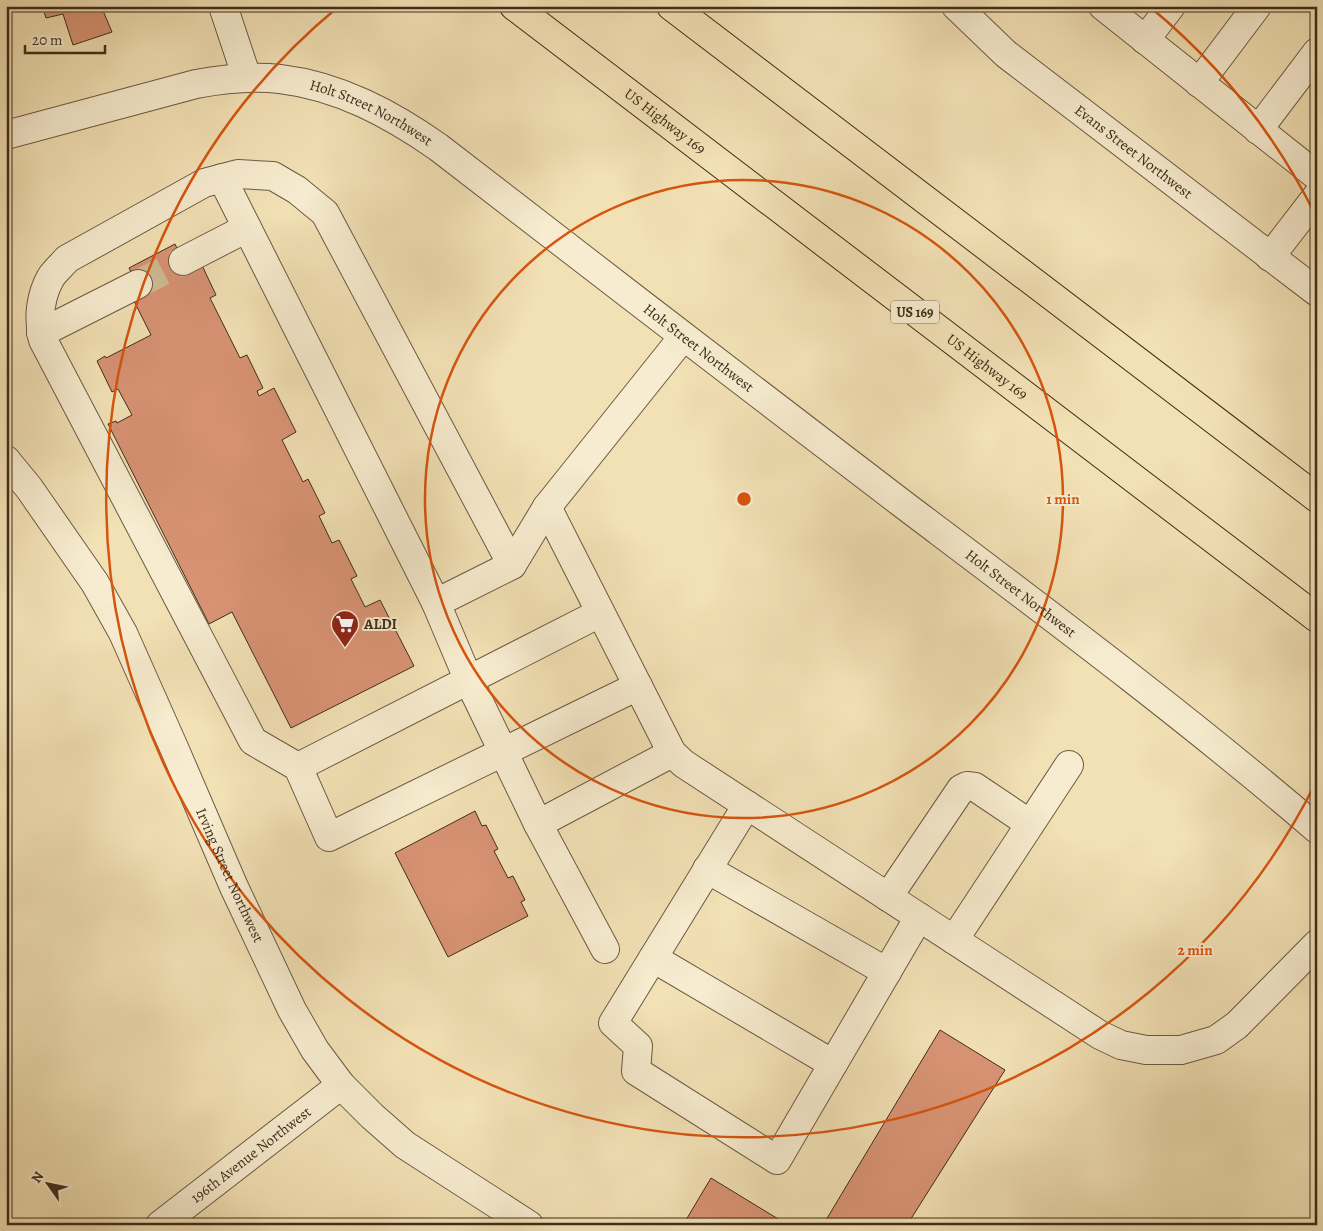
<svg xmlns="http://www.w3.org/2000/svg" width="1323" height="1231" font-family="Alegreya,serif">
<rect width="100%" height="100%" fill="#f2e1b5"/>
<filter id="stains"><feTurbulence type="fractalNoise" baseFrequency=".004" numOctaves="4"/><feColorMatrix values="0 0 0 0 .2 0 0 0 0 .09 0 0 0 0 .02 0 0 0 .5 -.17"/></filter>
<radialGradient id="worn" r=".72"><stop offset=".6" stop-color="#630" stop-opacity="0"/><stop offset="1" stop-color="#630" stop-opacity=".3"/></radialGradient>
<g fill="#d89374" stroke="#3f2d1b">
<polygon points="42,6 101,6 112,32 73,45 63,14 46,18"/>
<polygon points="175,244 185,266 199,259 216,295 210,298 240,358 247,355 263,388 257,391 259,396 274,388 296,432 282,440 303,482 308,479 325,513 319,516 332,543 339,540 357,576 351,579 365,607 380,600 414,666 291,728 232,612 209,624 108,424 116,421 117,423 132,415 118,389 112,392 97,361 105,356 106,358 151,335 134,301 144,296 129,268"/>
<polygon points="475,811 482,826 486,825 498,849 494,851 508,878 513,876 525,900 521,902 528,916 448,957 395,853"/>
<polygon points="940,1030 1005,1070 907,1225 823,1225"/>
<polygon points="711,1178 788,1225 683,1225"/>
</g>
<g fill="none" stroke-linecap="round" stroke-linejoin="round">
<polyline stroke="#cebd96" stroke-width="28" stroke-dasharray="28 14" stroke-linecap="butt" points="138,284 183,261"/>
<g stroke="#6c5a42" stroke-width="30">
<g id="minor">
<polyline points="223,6 247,78"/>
<path id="s1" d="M956,6L1006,54L1317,292"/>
<polyline points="1103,6 1317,176"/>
<polyline points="1145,40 1171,6"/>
<polyline points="1199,83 1257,6"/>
<polyline points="1258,130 1317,52"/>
<path id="s2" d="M6,135L196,84C223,79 252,76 280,79C339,86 391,114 438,147C593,267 748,386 904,505C1043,610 1184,715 1317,829"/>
<polyline points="222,178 436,603 469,681 538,824 605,949"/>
<polyline points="1270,257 1317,196"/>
<polyline points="183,261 247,228"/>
<polyline points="41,333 138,284"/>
<path id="s3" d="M6,460L29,488L95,583L123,633L175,750L234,887L292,1010L315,1050L341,1085L372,1116L405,1145L529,1225"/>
<polyline points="547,507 672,753 684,764 1100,1035 1121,1045 1146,1050 1181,1050 1216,1040 1237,1025 1317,944"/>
<path d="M512,565L325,213L297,190L273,176L238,174L204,183L67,259C62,265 55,271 51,277C40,296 38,319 43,340L253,741L298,767L329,837L638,686"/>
<polyline points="436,603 512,565 547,507 683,337"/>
<polyline points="298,767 600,613"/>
<polyline points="747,805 613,1023 638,1046 636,1071 777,1160 919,917"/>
<polyline points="538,824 672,753"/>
<polyline points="707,869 887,972"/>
<polyline points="888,897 961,789 967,786 975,787 1030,824"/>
<polyline points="954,940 1069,765"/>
<polyline points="653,958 833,1064"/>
<path id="s4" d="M160,1225L341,1085"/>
</g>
</g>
<g stroke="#3f2d1b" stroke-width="30">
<g id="highway">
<path id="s5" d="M514,6L1317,618"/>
<polyline points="671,6 1317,498"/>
</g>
</g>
<use href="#minor" stroke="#f7eccf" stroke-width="28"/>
<use href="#highway" stroke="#f2e1b5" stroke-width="28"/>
</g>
<g fill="none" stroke="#d7550e" stroke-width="2.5">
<circle cx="744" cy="499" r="319"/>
<path d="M1315 784A638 638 0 1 1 338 7M1150 7A638 638 0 0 1 1315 214"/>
</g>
<defs>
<g id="supermarket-pin" transform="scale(1.4375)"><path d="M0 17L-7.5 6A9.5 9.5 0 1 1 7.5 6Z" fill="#8f2418" stroke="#f7eccf"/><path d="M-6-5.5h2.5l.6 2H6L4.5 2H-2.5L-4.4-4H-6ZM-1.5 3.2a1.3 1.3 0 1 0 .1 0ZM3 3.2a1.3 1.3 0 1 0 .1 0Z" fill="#fff"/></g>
</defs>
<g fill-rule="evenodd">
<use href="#supermarket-pin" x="345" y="624"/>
</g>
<g text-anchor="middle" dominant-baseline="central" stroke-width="4" stroke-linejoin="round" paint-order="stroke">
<rect fill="#f7eccf" stroke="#766651" stroke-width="1" x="891" y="300.5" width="48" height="23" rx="4"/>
<g font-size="14" font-weight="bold" fill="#3f2d1b">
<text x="915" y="312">US 169</text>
</g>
<g font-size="15" fill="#3f2d1b" stroke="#f7eccf">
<text stroke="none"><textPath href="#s2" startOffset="379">Holt Street Northwest</textPath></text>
<text stroke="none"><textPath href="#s5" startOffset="190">US Highway 169</textPath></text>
<text stroke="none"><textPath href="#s1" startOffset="230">Evans Street Northwest</textPath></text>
<text stroke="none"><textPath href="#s2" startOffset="784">Holt Street Northwest</textPath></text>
<text stroke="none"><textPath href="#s5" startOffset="595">US Highway 169</textPath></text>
<text stroke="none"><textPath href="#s2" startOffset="1189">Holt Street Northwest</textPath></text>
<text stroke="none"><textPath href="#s3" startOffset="474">Irving Street Northwest</textPath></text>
<text stroke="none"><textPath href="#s4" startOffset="115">196th Avenue Northwest</textPath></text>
</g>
<g font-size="15" font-weight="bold" fill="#3f2d1b" stroke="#f7eccf" text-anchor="start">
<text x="364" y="624">ALDI</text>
</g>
</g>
<circle cx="744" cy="499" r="8" fill="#d7550e" stroke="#f7eccf" stroke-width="2.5"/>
<g font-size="15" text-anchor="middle" font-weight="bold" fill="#d7550e" stroke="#f7eccf" stroke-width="4" stroke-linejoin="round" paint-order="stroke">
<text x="1063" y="504">1 min</text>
<text x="1195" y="955">2 min</text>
</g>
<rect width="1323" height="1231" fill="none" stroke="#f2e1b5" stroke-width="25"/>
<rect x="8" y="8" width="1308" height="1216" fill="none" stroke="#3f2d1b" stroke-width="2.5"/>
<rect x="12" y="12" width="1298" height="1206" fill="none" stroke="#3f2d1b"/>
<g transform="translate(48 1184) rotate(303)" stroke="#f7eccf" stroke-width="4" paint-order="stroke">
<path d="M0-4L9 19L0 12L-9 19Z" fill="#3f2d1b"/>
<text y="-8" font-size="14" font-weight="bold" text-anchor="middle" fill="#3f2d1b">N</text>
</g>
<path d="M25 45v8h80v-8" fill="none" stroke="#3f2d1b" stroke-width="2.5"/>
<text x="32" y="45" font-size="15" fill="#3f2d1b" stroke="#f7eccf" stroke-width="4" paint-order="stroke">20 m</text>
<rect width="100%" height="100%" filter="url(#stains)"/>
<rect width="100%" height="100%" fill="url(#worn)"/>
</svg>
